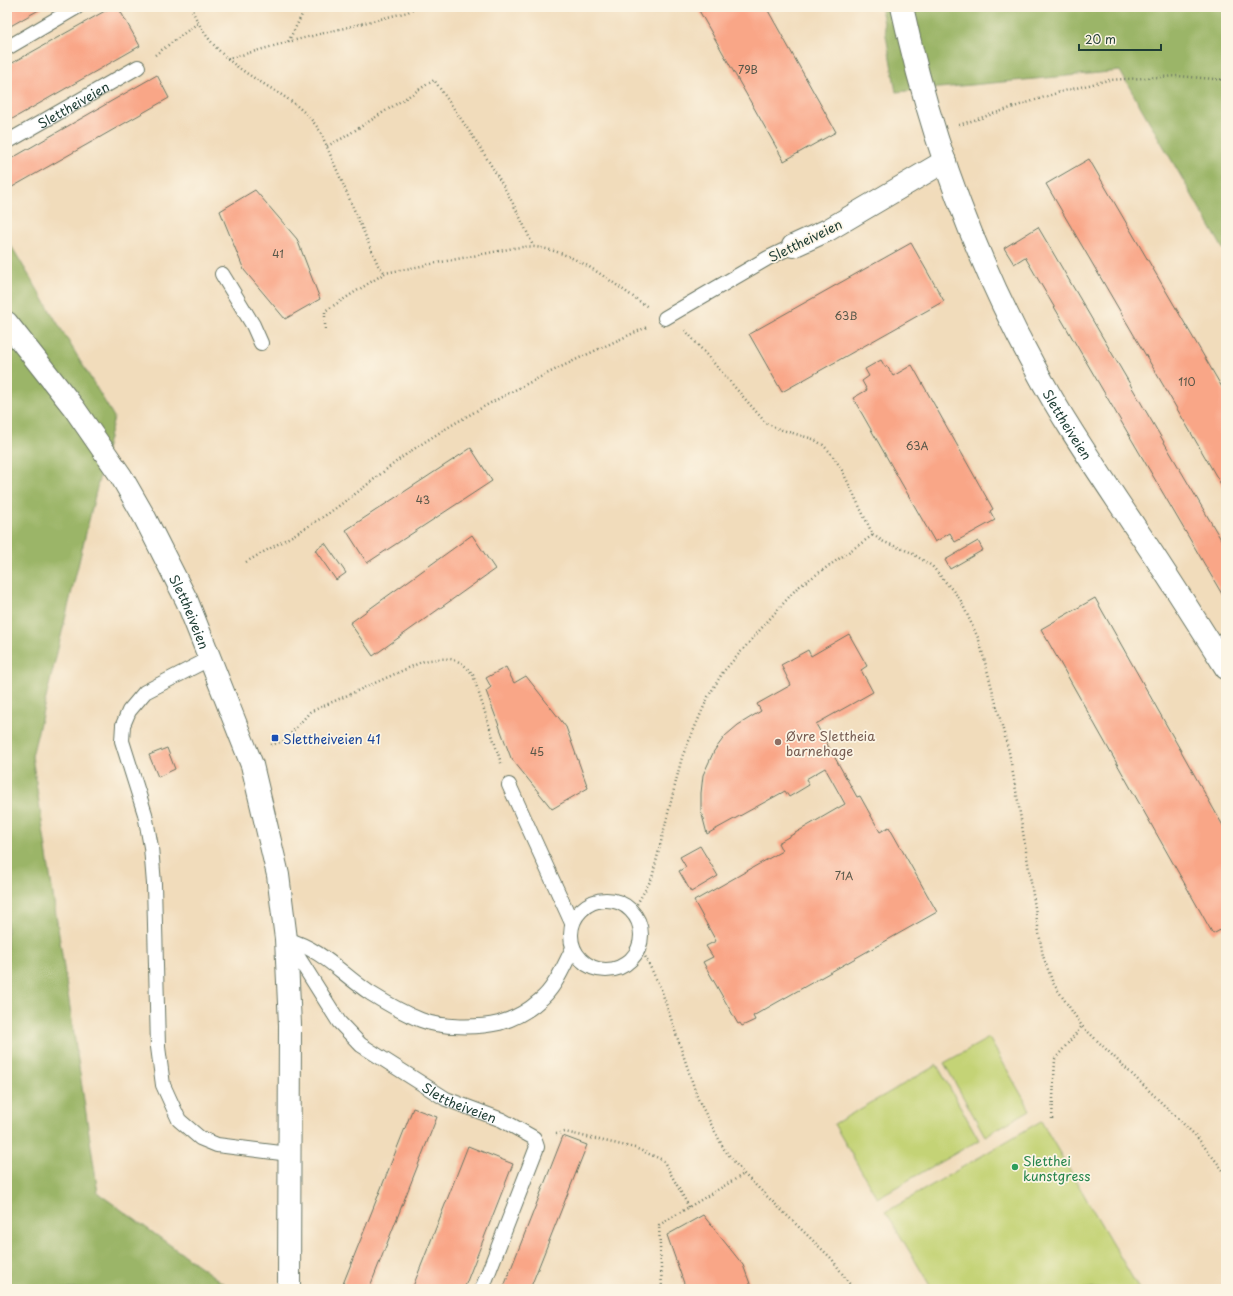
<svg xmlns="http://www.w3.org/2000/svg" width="1233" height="1296" font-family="'Playpen Sans',sans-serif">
<rect width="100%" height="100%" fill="#fcf5e5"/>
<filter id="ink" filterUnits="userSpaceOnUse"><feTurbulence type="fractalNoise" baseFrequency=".025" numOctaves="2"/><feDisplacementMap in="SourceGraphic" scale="8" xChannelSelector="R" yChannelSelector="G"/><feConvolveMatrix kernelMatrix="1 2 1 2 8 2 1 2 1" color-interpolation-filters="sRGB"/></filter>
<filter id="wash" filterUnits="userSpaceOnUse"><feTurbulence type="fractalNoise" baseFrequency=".012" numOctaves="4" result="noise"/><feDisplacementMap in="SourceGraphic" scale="16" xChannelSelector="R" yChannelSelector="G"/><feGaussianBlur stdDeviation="0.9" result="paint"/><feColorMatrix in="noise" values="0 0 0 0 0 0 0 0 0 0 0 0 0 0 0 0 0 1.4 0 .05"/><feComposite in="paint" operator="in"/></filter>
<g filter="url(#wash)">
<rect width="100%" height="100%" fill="#f1dcbb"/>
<g fill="#c4d376" stroke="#728855">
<polygon points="989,1038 1030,1110 985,1136 944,1063"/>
<polygon points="937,1065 979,1140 877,1198 834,1124"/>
<polygon points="1041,1121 1139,1289 932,1289 886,1212"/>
</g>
<g fill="#9bb567" stroke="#5d794e">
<polygon points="881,7 1226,7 1226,254 1120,71 896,92"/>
<polygon points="7,239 114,417 32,756 98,1193 231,1289 7,1289"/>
</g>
<g id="blocks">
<g fill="#f9a687">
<polygon points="7,7 44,7 7,28"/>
<polygon points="112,7 118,7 140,46 7,122 7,66"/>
<polygon points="697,7 766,7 836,132 784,161"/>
<polygon points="157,75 169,98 7,190 7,161"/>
<polygon points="1089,159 1226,394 1226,493 1046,184"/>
<polygon points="255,190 297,239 320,299 285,319 244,270 220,211"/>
<polygon points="1038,227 1226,548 1226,601 1025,257 1014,264 1004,248"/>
<polygon points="911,243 944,301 782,392 749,334"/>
<polygon points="881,360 885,367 887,366 893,376 912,365 993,509 990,511 995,520 955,542 950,533 935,542 853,398 867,390 862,381 869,376 865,369"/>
<polygon points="471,448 492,481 367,563 346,530"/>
<polygon points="472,535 495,569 373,656 350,623"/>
<polygon points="978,541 983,550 950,569 945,560"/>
<polygon points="325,543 346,573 336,580 315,550"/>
<polygon points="1095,598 1226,831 1226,927 1213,934 1041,629"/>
<polygon points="849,634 867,666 861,670 873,692 816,724 857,797 860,796 880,832 889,827 937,912 753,1016 755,1020 742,1026 740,1023 738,1024 703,962 713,957 706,946 716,941 694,901 782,851 778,843 845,804 825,768 806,779 809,785 789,797 785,791 707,834 701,811 701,793 703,775 714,751 725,736 738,725 761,711 757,704 791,685 781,665 808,650 811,656"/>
<polygon points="506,667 514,683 526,676 566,727 588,788 552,809 511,758 486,691 491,687 486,678"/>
<polygon points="167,748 175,769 158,777 149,755"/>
<polygon points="700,846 718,876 691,892 679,871 686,867 680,857"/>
<polygon points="413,1108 437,1117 369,1289 341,1289"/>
<polygon points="563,1136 587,1145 530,1289 503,1289"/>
<polygon points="468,1146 513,1164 464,1289 412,1289"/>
<polygon points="703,1215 743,1265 752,1289 686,1289 667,1235"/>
</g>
</g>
</g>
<g filter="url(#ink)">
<use href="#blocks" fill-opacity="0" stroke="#687563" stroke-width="1"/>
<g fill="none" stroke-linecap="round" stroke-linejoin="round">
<g stroke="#687563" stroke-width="16">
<g id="service">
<polyline points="7,48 77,7"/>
<path id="s1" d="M7,142L138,67"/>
<polyline points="222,274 253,325 261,343"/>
<polyline points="665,318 768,258 793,246"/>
<polyline points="211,658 145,692 129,711 123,725 122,741 145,814 151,847 154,884 158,1047 163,1085 179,1120 200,1138 217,1145 289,1154"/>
<polyline points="509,785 572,923"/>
<circle cx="606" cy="935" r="35"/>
<path d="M286,939C323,950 339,972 370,993C386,1003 403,1013 421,1020C441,1028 478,1028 499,1023C513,1019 528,1011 539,1001C555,989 564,965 573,948"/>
<path id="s2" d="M288,941L339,1022L361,1045L446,1099L502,1120L534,1138L537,1147L482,1289"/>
</g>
</g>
<g stroke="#687563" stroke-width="24">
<polyline id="minor" points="793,246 828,230 945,161"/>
</g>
<g stroke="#687563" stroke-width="24">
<g id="tertiary">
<path id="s3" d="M902,7C929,132 973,254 1034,366C1064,423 1102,477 1137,530C1168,576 1197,622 1226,668"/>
<path id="s4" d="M7,323L74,408L121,476L145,518L187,601L252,765L278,875L286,939L290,1025L289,1289"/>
</g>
</g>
<g stroke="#687563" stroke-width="2.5" stroke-dasharray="1 3" stroke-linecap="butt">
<path d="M191,7C201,33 219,54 242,70C272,91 299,100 320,131L378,265L385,273"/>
<polyline points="288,42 408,12 415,7"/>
<polyline points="155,55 198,23"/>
<polyline points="227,59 288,42 306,7"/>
<polyline points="959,125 1060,92 1109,80 1178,76 1226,80"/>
<path d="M327,146L343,138L434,80C471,133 508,186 533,246"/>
<path d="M325,329V311L385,273L514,248C521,247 528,246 535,247C578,252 613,284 648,307"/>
<polyline points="685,330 766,423 779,429 813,439 823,445 829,451 841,468 873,535 884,542 910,552 932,566 960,599 979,640 1009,752 1019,807 1040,939 1043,956 1053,983 1082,1026 1196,1136 1226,1174"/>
<path d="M246,562C279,543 314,525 344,502C367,486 388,467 411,451C482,403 569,362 647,327"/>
<path d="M271,745L284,741L310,712L424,661C447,657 459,656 473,675L502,766"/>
<polyline points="633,911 652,878 682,757 708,697 723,672 797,588 873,535"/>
<polyline points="640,946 661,989 698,1099 724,1149 744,1174 832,1259 853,1289"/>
<polyline points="1052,1119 1055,1059 1082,1026"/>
<polyline points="556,1134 565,1132 635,1148 663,1160 689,1207"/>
<polyline points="662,1289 659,1225 744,1174"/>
</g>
<use href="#service" stroke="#fff" stroke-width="14"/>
<use href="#minor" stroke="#fff" stroke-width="22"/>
<use href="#tertiary" stroke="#fff" stroke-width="22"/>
</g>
</g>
<rect fill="#1a4fb4" stroke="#fcf5e5" stroke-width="1.5" x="271" y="734" width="8" height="8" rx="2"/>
<circle fill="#8d6e63" stroke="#fcf5e5" stroke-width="1.5" cx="778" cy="742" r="4"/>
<circle fill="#2e9e5b" stroke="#fcf5e5" stroke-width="1.5" cx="1015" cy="1167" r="4"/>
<g text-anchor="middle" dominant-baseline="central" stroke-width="3.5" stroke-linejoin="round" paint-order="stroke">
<g font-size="11" fill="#565749">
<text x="748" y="69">79B</text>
<text x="278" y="253">41</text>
<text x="846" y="315">63B</text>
<text x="1187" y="381">110</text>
<text x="917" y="445">63A</text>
<text x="423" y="499">43</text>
<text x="537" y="751">45</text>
<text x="844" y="875">71A</text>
</g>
<g font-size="13" fill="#1f3d34" stroke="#fcf5e5">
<text stroke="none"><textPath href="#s1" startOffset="76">Slettheiveien</textPath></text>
<text transform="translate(805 240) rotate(-26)">Slettheiveien</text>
<text stroke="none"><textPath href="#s3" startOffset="451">Slettheiveien</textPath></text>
<text stroke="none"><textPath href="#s4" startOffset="343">Slettheiveien</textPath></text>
<text stroke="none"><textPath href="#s2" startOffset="242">Slettheiveien</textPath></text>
</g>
<g font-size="13" fill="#785e54" stroke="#fcf5e5" text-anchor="start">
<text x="786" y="735">Øvre Slettheia<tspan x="786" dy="15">barnehage</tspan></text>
</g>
<g font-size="13" fill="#164399" stroke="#fcf5e5" text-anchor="start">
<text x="283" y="738">Slettheiveien 41</text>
</g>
<g font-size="13" fill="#27864d" stroke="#fcf5e5" text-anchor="start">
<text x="1023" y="1160">Sletthei<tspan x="1023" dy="15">kunstgress</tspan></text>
</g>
</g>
<rect width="1233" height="1296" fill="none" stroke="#fcf5e5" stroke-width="24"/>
<path d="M1079 44v6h82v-6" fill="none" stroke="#1f3d34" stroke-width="2"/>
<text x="1085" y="44" font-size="12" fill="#1f3d34" stroke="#fcf5e5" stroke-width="3" paint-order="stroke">20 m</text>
</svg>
